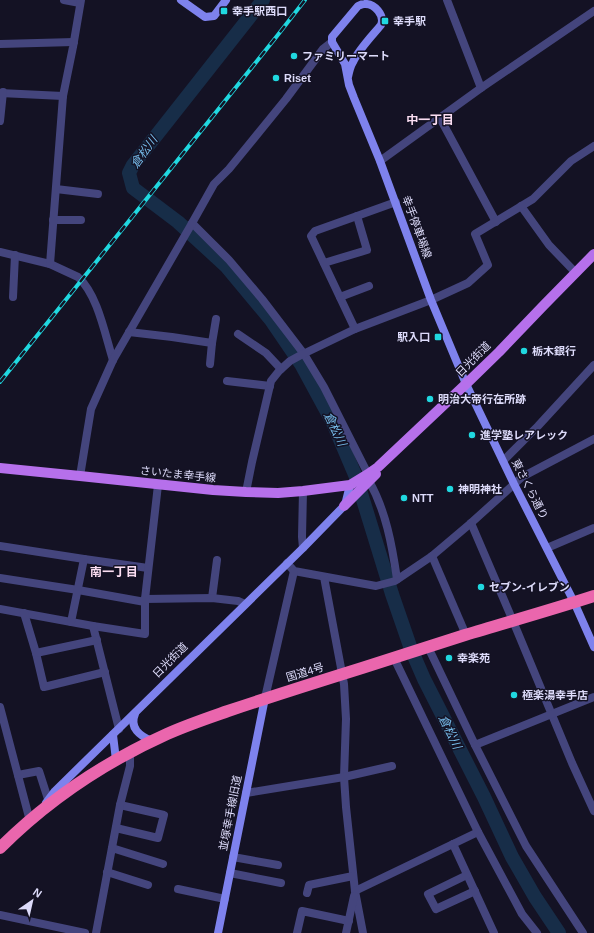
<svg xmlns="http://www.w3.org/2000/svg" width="594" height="933" font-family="Helvetica,'Noto Sans JP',sans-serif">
<rect width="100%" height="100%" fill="#141224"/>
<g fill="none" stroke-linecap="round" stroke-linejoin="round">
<polyline stroke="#172d48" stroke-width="14" points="263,0 133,165 129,173 133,188 178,222 226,266 271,320 301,364 333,423 356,477 392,594 411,649 424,679 484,797 512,857 535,897 559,933"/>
<g stroke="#44457d" stroke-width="8">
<polyline points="64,0 80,3"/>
<polyline points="447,0 481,88"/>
<polyline points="0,44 74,42"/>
<polyline points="0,93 63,96"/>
<polyline points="440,118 496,222"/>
<polyline points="0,121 3,92"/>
<polyline points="380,161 481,88 594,11"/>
<polyline points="56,189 98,194"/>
<polyline points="521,206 549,245 576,273"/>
<polyline points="53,220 81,220"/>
<polyline points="192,223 229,260 262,299 304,354 324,387 368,474"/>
<path d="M0,252L50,264L78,277C98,295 105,335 113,360"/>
<polyline points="324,263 367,250 357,216"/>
<polyline points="50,264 63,96 73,47 81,0"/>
<polyline points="13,297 15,255"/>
<polyline points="340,297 369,286"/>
<polyline points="355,329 311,236 315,231 357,216 396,202"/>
<polyline points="129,332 172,337 212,343 216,319"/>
<polyline points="238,334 266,353 281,369"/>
<polyline points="210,364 212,343"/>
<polyline points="227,381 270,386"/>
<polyline points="503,461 538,426 594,365"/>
<polyline points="80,476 91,409 113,360 191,225 214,184 229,169 286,99 323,49 332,42"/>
<path d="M369,481C386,511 392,545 397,579"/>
<polyline points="246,492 252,462 271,381 279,371 290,361 301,355 355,329 431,300 468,283 488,265 475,234 533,199 571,161 594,146"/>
<polyline points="471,523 513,621 572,763 594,811"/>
<polyline points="0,546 84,559 148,568"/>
<polyline points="303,548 302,537 303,491"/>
<polyline points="547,548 594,528"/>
<polyline points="432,556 466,635"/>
<polyline points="287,563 294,571 376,586 395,581 432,556 471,523 522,477 594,439"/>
<polyline points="324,577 344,684 346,719 344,777 346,807 355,891 363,933"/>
<polyline points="0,578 78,590 145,602"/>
<polyline points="212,598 217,560"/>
<polyline points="145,599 212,598 238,601 245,604"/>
<polyline points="0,609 93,626 145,634 145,599 158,485"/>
<polyline points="24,613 36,653 44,687 105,672"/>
<polyline points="71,622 84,559"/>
<polyline points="93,626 119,729"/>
<polyline points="428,647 475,745 594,697"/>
<polyline points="36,653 97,640"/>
<polyline points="394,658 478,832 522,914 537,933"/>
<polyline points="265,698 294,571"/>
<polyline points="0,707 30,821"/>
<polyline points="475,745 526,846 583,933"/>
<polyline points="18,775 39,771 48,799"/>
<polyline points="246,793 344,777 392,766"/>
<polyline points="116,828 158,838 164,815 120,805"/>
<polyline points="453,844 494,933"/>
<polyline points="112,848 163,864"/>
<polyline points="233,857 278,865"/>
<polyline points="107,872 148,885"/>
<polyline points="230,873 281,883"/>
<polyline points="467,875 428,894 436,909 475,891"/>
<polyline points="178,889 225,899"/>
<polyline points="355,891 478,832"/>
<polyline points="307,893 309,885 353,876"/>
<polyline points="0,915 85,933"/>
<polyline points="96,933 120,805 130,766 130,752"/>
<polyline points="297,933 302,911 349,921"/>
<polyline points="346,933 354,896"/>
</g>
<g stroke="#7e82ed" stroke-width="8">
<polyline points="181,0 205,17 214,16 226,0"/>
<path d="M348,77C349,72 350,67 353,62C359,49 372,36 381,25C385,16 375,3 364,4C362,4 360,5 358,6L332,37V42L345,64L349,85L354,98L380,161L431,300L466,384L514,484L574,602L594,647"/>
<path d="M135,714C129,728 140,736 152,741"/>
<polyline points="113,735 116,760"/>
<polyline points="46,803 55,791 303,548 344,506 346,501 350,485"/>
<polyline points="218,933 265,698"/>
</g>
<g stroke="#b670eb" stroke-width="10">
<polyline points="0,468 80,476 213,490 246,492 278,493 303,491 350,485 368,474 378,467 466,384 499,352 544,305 594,254"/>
<polyline points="344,506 376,474"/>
</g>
<path stroke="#ea66ad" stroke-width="12" d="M0,848C48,800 105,762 167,734C187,725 208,718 228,711C273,696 317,682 362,668C397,657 431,646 465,635C508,622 551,610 594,596"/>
<g stroke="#20d8e0" stroke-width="4">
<polyline id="rail" points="0,382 277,36 305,0"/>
</g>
<use href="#rail" stroke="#141224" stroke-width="2.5" stroke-dasharray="8" stroke-linecap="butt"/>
</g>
<g fill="#20d8e0" stroke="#141224" stroke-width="1.5">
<rect x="220" y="7" width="8" height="8" rx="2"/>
<rect x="381" y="17" width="8" height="8" rx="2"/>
<circle cx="294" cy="56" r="4"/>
<circle cx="276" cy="78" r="4"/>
<rect x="434" y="333" width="8" height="8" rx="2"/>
<circle cx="524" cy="351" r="4"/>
<circle cx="430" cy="399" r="4"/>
<circle cx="472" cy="435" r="4"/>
<circle cx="450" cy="489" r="4"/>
<circle cx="404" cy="498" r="4"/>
<circle cx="481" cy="587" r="4"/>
<circle cx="449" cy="658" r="4"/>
<circle cx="514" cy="695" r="4"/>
</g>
<g text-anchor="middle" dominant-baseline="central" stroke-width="3" stroke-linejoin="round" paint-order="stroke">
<g font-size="11" font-weight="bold" fill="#dddbfa" stroke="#141224" text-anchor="start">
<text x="232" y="11">幸手駅西口</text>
<text x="393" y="21">幸手駅</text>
<text x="302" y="56">ファミリーマート</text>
<text x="284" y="78">Riset</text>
<text x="430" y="337" text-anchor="end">駅入口</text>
<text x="532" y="351">栃木銀行</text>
<text x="438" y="399">明治大帝行在所跡</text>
<text x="480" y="435">進学塾レアレック</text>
<text x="458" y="489">神明神社</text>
<text x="412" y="498">NTT</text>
<text x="489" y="587">セブン-イレブン</text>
<text x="457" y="658">幸楽苑</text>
<text x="522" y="695">極楽湯幸手店</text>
</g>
<g font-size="11" fill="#dddbfa" stroke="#141224">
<text transform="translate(417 227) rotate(70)">幸手停車場線</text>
<text transform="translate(473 359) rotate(-45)">日光街道</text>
<text transform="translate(178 474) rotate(6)">さいたま幸手線</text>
<text transform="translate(530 489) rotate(63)">東さくら通り</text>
<text transform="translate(170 660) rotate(-45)">日光街道</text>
<text transform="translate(305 672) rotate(-17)">国道4号</text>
<text transform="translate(230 813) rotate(-79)">並塚幸手線旧道</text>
</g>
<g font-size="12" font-weight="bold" fill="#faddf1" stroke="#141224">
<text x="430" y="120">中一丁目</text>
<text x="114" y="572">南一丁目</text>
</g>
<g font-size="12" font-style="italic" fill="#77bdec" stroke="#141224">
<text transform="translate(144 152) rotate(-54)">倉松川</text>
<text transform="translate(335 429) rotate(65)">倉松川</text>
<text transform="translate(450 732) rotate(64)">倉松川</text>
</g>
</g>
<g transform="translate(32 901) rotate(34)" stroke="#141224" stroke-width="3" paint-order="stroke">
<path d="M0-3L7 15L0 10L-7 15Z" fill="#dddbfa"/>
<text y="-6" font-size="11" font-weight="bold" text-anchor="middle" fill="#dddbfa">N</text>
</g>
</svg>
